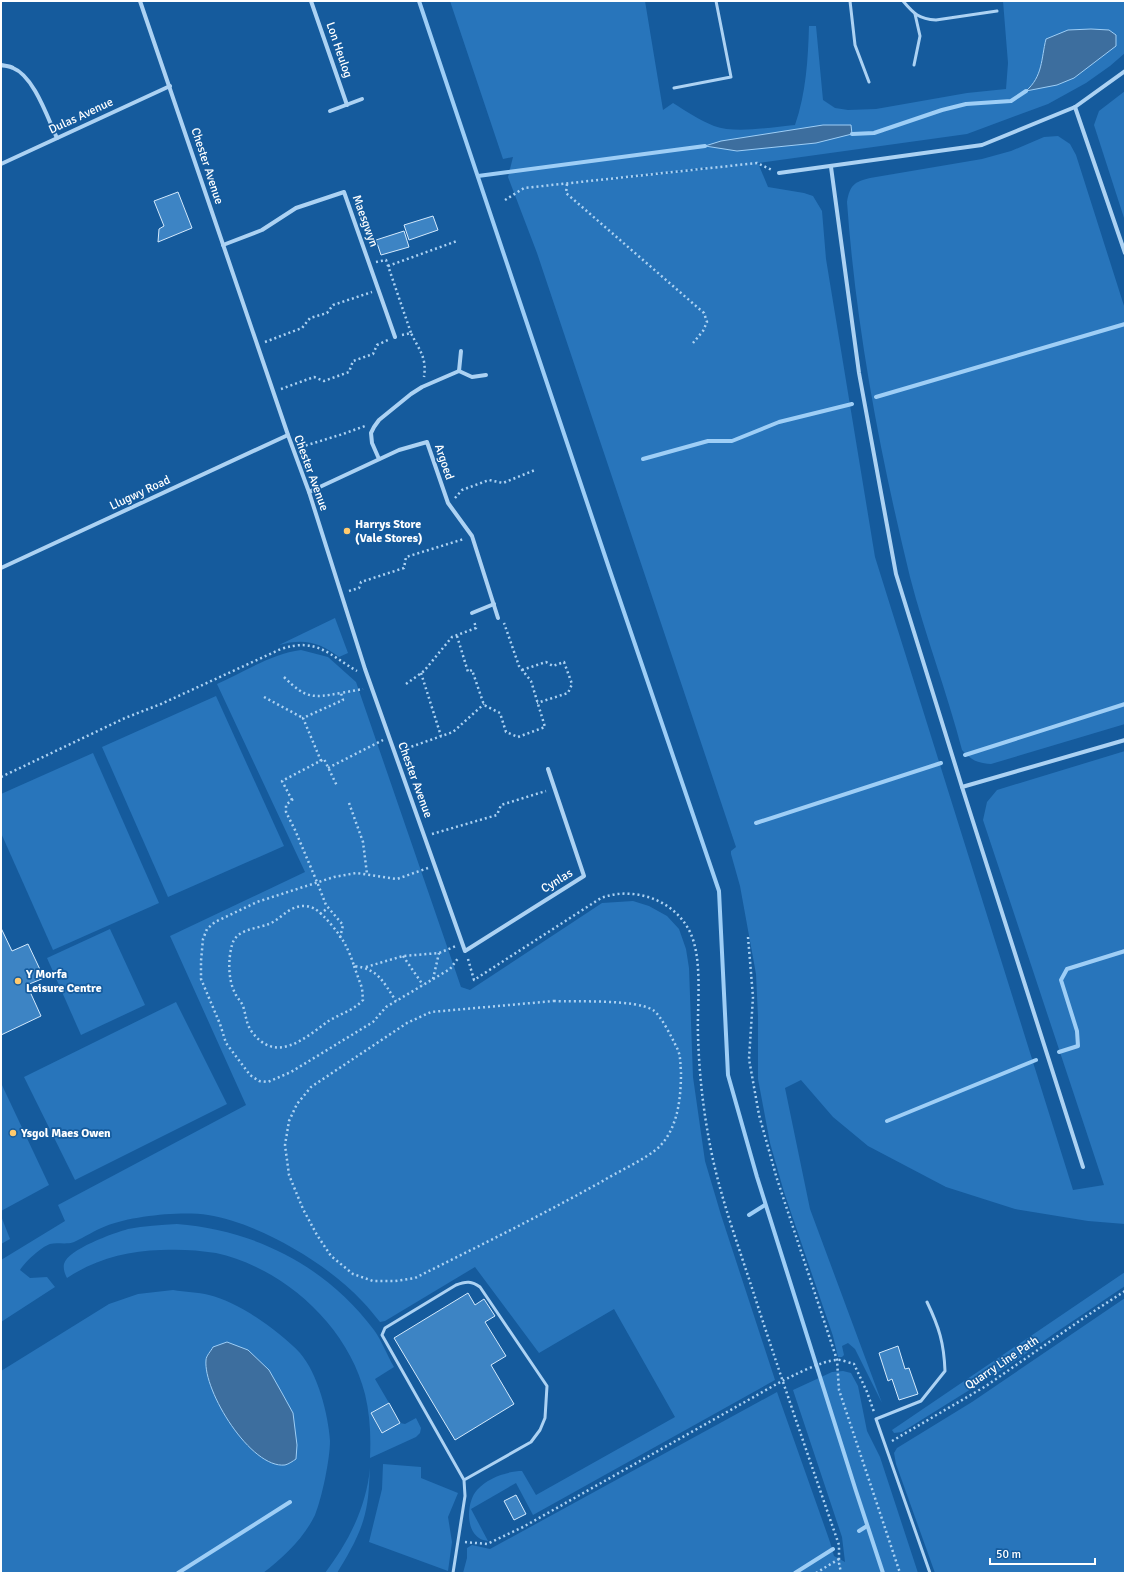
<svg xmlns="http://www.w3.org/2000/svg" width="1126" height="1574" font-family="Signika,sans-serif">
<rect width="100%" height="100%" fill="#155b9d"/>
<g fill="#2875bb" fill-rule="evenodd">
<path d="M450,1H645L663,110L673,103C686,111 699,120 714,126C736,134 771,127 795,125C806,93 808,60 809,26H816L823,100L835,108L848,110L876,109L967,93L1006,89L1008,63L1003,1H1125V53L1110,66L1086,83L1048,104L967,134L758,163L768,187L804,193L813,196L822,211L826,259L875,557L1073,1190L1104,1185L983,820L987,802L997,790L1125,751V1224L1088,1221L1015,1209L946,1187L868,1146L833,1117L801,1080L785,1088L810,1209L882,1403L855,1349L848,1343L842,1346L844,1355L842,1357H838L833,1336L784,1192L770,1143L758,1079V1017L756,974L740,886L731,854V851L736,847L537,253L508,177L513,157L503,159ZM705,168V169L574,183Z"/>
<polygon points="1125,91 1125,221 1094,125 1099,111"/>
<path d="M1058,136L1070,144L1076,155L1125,309V724L991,764C977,763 971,760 962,750C947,692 925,635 910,577C880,454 856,328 847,202C850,185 854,182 870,178L982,159L1011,151L1044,137Z"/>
<path d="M335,618L348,653L339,657C320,642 303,638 279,645Z"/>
<path d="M301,650L328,657L356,682L461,987L470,990L602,903L633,901L649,906L667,916L679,929L686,949L689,968L693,1077L705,1161L721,1215L775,1380L533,1515L516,1483L471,1509L488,1541C485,1540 481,1540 479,1538C465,1529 467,1501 477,1490C487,1478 508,1471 522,1471L536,1495L675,1417L614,1309L539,1353L475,1267L385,1321L380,1322C374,1315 369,1308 362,1301C328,1264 259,1223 208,1215C181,1211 132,1216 106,1226C95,1230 85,1237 74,1242C66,1245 57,1242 50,1244C41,1247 25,1262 20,1270L30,1278L47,1277L55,1287L1,1322V1260L65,1221L58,1205L246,1105L170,936L305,872L217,684C244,672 271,654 301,650Z"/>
<polygon points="216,696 284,846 168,897 102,747"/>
<polygon points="93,753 159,903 53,950 1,833 1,794"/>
<polygon points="110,929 145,1005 81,1035 47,958"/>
<polygon points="176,1002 227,1104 75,1180 24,1077"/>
<polygon points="1,1083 49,1185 1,1211"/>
<polygon points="1,1216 10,1239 1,1244"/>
<path d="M177,1224C255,1230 326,1266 374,1330C382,1341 387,1355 394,1367L375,1379L389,1403L371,1413L381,1433L400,1423L405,1424L416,1418L421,1428L420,1433L416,1437L370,1458C371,1436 370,1415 365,1394C348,1326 284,1268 216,1253C198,1250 179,1249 161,1250C127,1251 96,1259 67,1278C65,1274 63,1269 64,1264C68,1249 114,1233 128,1229C144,1226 161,1225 177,1224Z"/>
<polygon points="1125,1272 1125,1286 1055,1333 1008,1366 902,1432 894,1433 892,1430"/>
<path d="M173,1290C185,1292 198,1292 209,1295C239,1302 279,1331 300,1353C318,1374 328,1414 330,1441C330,1459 322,1498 315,1515C304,1538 283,1558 263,1573H1V1371L109,1304L138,1294Z"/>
<polygon points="1125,1298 1125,1573 935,1573 896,1464 894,1453 897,1448 972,1402"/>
<polygon points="843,1371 851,1373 858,1386 867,1431 880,1457 918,1573 463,1573 467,1558 467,1548 472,1545 490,1549 777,1392 830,1542 834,1556 845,1562 842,1537 793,1390 832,1372"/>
<polygon points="383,1464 421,1467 421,1478 458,1493 448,1517 452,1542 448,1571 369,1542 382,1489"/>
<path d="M370,1468C369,1483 369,1499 365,1514C360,1535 348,1555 337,1573H325C349,1541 366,1508 370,1468Z"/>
</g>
<g fill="#3d6e9e" stroke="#9ecef6">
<path d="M1091,29L1109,30L1116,35V46L1074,78L1057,85L1026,91C1043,76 1041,59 1046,39L1068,30Z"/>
<polygon points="823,125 851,125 852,134 816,143 737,151 705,146 721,141"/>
<path d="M227,1342L248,1350L269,1370L282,1393L293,1413L297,1445L296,1459C293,1461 289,1464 285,1465C251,1469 203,1391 206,1360C206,1356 211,1351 213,1347Z"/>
</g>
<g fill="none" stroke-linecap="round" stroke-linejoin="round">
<g stroke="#9ecef6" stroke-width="4">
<polyline points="419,1 609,568 719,891 728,1075 757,1177 856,1491 883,1573"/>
<polyline points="852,134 874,133 942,110 966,104 1011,101 1026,91"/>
<polyline points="478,176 705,146"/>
<polyline points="876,397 1125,324"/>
<polyline points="643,459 708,441 732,441 779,422 852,404"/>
<polyline points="965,755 1125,704"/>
<polyline points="756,823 941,763"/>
<polyline points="1059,1052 1078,1046 1077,1031 1061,980 1067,969 1125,951"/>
<polyline points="887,1121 1036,1060"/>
<polyline points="749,1215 765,1205"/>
<polyline points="859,1531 867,1526"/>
<polyline points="178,1573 290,1502"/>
<polyline points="795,1573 833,1549"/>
</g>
</g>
<g fill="#3d84c4" stroke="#d4eafd">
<polygon points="178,192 192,228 158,242 159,229 164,226 154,201"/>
<polygon points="433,216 438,230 409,240 404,225"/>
<polygon points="404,231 409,247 381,255 376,240"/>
<polygon points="1,928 12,951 28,944 44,978 27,985 41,1016 1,1035"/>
<polygon points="468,1293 475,1305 484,1299 495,1316 485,1322 506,1356 491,1365 514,1404 455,1440 394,1338"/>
<polygon points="898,1346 905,1369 909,1368 918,1394 899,1400 892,1379 888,1381 879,1353"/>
<polygon points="389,1403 400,1423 382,1433 371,1413"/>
<polygon points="516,1495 526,1514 514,1520 504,1501"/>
</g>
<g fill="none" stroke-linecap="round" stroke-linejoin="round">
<g stroke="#acd2f3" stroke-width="2.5" stroke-dasharray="2 3" stroke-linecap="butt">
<polyline points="567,184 566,193 704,313 707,322 703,331 693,343"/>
<polyline points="505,200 524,188 757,163 772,170"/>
<polyline points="376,262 386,260 411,333"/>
<polyline points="388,266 457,241"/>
<path d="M402,335L411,333C419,350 427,357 424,377"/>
<polyline points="265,342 302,328 310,318 327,313 333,305 372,292"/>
<polyline points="281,389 314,377 324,381 349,372 353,361 373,354 377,345 388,340"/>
<polyline points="301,447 343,434 365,426"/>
<polyline points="455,498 462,490 489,480 503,483 535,470"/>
<polyline points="349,591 359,588 361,582 404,568 406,557 464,539"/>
<polyline points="457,636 468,672 472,670 484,705 500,713 506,732 518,737 545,727 531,681 519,666 504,623"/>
<polyline points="522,670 546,662 553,666 564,662 572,684 568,693 537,703"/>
<polyline points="421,673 441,736"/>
<path d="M284,677C306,699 312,698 341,693"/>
<polyline points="406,684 424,671 452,637 476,628 474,621"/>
<polyline points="264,697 303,718"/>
<polyline points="402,750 453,732 484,704"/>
<polyline points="321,761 303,718 343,700 341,693 363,689"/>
<polyline points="328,768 383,740"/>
<path d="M1,777L125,718L161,704L281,649C317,637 329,655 357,671"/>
<polyline points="293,799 286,805 286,812 295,830 317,882 326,905 343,925 340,938"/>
<polyline points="292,800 282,781 324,759 337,786"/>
<polyline points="349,803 363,842 367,874"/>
<polyline points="432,834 497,815 501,805 546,791"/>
<polyline points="428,868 397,879 356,873 334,877 257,902 215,922 207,929 203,939 201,961 201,979 220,1024 226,1043 250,1075 259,1081 268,1082 291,1072 373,1022 386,1007 450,969 459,957"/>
<polyline points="320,914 328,908"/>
<polyline points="748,937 753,997 749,1059 759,1115 777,1179 837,1360 839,1390 900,1573"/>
<polyline points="403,956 423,985"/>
<path d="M468,959L474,980L601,898C633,886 674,899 690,932C703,959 697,1004 698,1035C699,1072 703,1109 710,1145C719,1193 736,1239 751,1285C779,1372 809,1458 839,1545V1563L841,1573"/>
<path d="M354,966L362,988L363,1000C353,1011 339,1014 327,1022C304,1039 276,1064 252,1032C246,1024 246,1015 243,1006C241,1001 237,998 235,993C228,980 228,959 232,945C236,929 256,929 269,924C279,920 286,910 297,907C303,905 310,906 315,909C324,914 342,937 346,946C349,952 352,959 354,966C379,969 383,982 396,1001"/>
<polyline points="366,967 403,956 439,953 456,946"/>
<polyline points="433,979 439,953"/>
<path d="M554,1001C577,1002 635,999 653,1010C661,1015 673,1040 677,1048C681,1056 680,1063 681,1072C681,1098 678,1129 658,1148C644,1160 617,1172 601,1182C540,1216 477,1247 415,1278L395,1281H373L353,1274L331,1256L317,1235L303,1209L289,1175L285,1145L289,1121L297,1104L311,1087L407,1023L431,1012Z"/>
<polyline points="892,1441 986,1386 1088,1315 1125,1291"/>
<path d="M465,1542L487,1544L523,1527L782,1381C794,1375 822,1361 836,1360C841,1359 849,1363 854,1364L867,1392L874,1412"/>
<polyline points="816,1573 839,1559"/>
</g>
<g stroke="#acd2f3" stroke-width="3">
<polyline points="850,1 855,45 869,82"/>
<path d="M903,1C914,14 919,19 936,20L997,11"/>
<polyline points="914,65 920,36 915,14"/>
<polyline points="674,88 731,77 716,1"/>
<path d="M927,1302C939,1327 944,1343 945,1371L921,1401L876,1419L930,1573"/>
<path d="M453,1573L465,1496L464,1480L382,1335L385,1328L456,1285C466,1281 472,1281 480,1287L547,1386L545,1418L540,1430L531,1442L464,1480"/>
</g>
<g stroke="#acd2f3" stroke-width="4">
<polyline points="140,1 288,435 309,492 365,669 465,951 584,876 548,769"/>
<polyline points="311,1 347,105"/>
<path d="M1,65C5,66 10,66 13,68C34,76 48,119 57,138"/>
<polyline points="1075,107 1125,253"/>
<polyline points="330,111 362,99"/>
<polyline points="1,164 170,86"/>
<polyline points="831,167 859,373 896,574 962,787 1083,1167"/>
<polyline points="779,173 982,145 1075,107 1125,71"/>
<polyline points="223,245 262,230 296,208 344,192 395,337"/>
<polyline points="459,371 461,351"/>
<polyline points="379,459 372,443 371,433 374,427 379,420 411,394 422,387 459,371 472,377 486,375"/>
<polyline points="309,492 399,450 427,442 448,503 472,536 498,618"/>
<polyline points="1,568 288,435"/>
<polyline points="472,613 494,604"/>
<polyline points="962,787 1125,740"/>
</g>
</g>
<g fill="#ffca6e" stroke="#155b9d" stroke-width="1.5">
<circle cx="347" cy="531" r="4"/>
<circle cx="18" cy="981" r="4"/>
<circle cx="13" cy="1133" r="4"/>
</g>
<g text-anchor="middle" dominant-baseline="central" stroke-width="3.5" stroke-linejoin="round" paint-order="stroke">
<g font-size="12" fill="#fff" stroke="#155b9d">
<text transform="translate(339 50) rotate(71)">Lon Heulog</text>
<text transform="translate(81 116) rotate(-25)">Dulas Avenue</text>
<text transform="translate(207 166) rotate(72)">Chester Avenue</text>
<text transform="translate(365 221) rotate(70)">Maesgwyn</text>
<text transform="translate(444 462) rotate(71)">Argoed</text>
<text transform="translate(311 473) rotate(70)">Chester Avenue</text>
<text transform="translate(140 493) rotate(-25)">Llugwy Road</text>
<text transform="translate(415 780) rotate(70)">Chester Avenue</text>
<text transform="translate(557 881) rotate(-32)">Cynlas</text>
<text transform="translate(1002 1363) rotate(-34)">Quarry Line Path</text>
</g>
<g font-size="12" font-weight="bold" fill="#fff" stroke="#155b9d" text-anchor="start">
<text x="355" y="524">Harrys Store<tspan x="355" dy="14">(Vale Stores)</tspan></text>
<text x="26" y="974">Y Morfa<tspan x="26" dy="14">Leisure Centre</tspan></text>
<text x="21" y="1133">Ysgol Maes Owen</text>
</g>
</g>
<rect width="1126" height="1574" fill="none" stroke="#ffffff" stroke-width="4"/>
<path d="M990 1558v6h105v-6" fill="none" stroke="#ffffff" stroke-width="2"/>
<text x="996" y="1558" font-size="12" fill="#ffffff" stroke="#155b9d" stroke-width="3" paint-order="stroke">50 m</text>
</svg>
